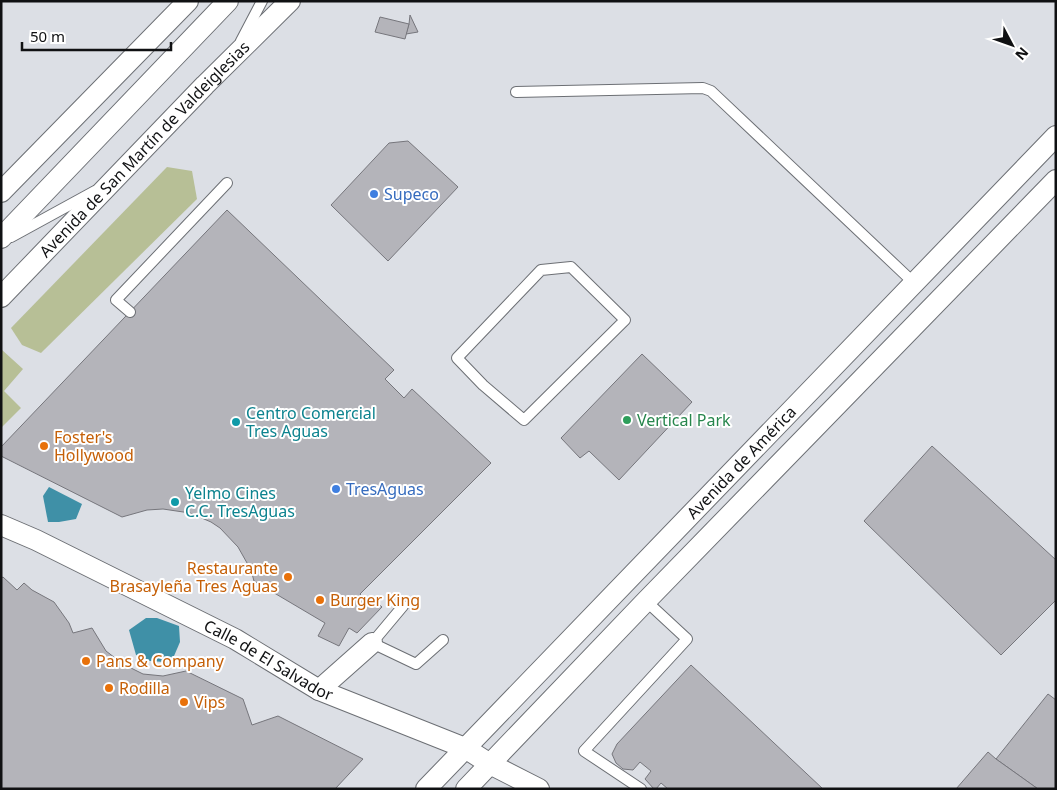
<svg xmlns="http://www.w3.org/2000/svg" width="1057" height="790" font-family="'Noto Sans',sans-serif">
<rect width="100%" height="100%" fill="#dcdfe5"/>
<g fill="#b7bf96">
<polygon points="167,167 192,171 197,199 41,353 22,345 11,328"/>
<polygon points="1,349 23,369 4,391 21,408 1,428"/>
</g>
<g fill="#3f90a7">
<polygon points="49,487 82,504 76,519 59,522 48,522 43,496"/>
<polygon points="146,618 157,618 179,626 180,642 174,656 164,662 150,661 136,655 129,630"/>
</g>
<g fill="#b4b4ba" stroke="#76767c">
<polygon points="410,15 418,32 406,34 409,24"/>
<polygon points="380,17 409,24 405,39 375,32"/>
<polygon points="408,141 458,187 388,261 331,205 389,143"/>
<polygon points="227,210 394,370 385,379 404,398 412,389 491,463 360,594 366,601 371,596 382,607 357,633 349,628 339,646 318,636 325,623 254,581 251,570 238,547 220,528 211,522 190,513 163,509 147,510 122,517 1,456 1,447"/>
<polygon points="642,354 692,402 619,480 589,451 580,458 561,438"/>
<polygon points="932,446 1056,560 1056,600 1001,655 864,521"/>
<polygon points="3,577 17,590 24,583 32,590 54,602 69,623 73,633 92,628 106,651 123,664 143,674 163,676 186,671 243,699 252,725 278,716 363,759 335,789 1,789 1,578"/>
<polygon points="691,665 823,789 668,789 661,783 656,789 654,789 645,779 651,771 640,762 633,770 623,769 616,763 612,754 617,744"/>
<polygon points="1048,694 1056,700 1056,789 1038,789 996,759"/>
<polygon points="988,752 996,759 1038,789 956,789"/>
</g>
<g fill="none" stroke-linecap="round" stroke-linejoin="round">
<g stroke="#6c6f74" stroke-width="12">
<g id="lane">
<polyline points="241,41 262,1"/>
<polyline points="516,92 703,88 711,91 914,283"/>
<polyline points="11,237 95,191"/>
<polygon points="571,267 625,320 524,420 483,385 457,358 541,270"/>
<polyline points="130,312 116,300 227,183"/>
<polyline points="403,606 372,643 416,664 443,640"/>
<polyline points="641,789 584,751 687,639 646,601"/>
</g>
</g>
<g stroke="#6c6f74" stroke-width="22">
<g id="street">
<polyline points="1,192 188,1"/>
<polyline points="1,238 228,1"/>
<path id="s1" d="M1,297L205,85L290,1"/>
<path id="s2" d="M1,525L36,540L235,639L319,690L465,748L490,764L539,789"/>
<polyline points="319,690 372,643"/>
<path id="s3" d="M426,789L1056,136"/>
<polyline points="466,789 646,601 1056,180"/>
</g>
</g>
<use href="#lane" stroke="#fff" stroke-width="10"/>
<use href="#street" stroke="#fff" stroke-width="20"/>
</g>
<g fill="#3f7fe0" stroke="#fff" stroke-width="2">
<circle cx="374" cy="194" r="5"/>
<circle cx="336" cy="489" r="5"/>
</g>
<circle fill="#2e9e5b" stroke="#fff" stroke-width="2" cx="627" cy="420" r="5"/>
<g fill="#0f9aa8" stroke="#fff" stroke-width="2">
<circle cx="236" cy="422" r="5"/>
<circle cx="175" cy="502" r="5"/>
</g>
<g fill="#e8710a" stroke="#fff" stroke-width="2">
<circle cx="44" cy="446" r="5"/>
<circle cx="288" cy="577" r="5"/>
<circle cx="320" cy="600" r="5"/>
<circle cx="86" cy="661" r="5"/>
<circle cx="109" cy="688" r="5"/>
<circle cx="184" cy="702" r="5"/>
</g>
<g text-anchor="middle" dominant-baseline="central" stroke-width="4" stroke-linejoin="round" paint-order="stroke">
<g font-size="16" fill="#101113" stroke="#fff">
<text stroke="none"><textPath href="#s1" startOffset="206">Avenida de San Martín de Valdeiglesias</textPath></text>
<text stroke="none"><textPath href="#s3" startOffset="454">Avenida de América</textPath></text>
<text stroke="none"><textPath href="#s2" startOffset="300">Calle de El Salvador</textPath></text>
</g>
<g font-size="16" fill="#366cbe" stroke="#fff" text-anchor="start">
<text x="384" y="194">Supeco</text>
<text x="346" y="489">TresAguas</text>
</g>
<g font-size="16" fill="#0d838f" stroke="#fff" text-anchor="start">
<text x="246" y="413">Centro Comercial<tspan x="246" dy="18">Tres Aguas</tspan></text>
<text x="185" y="493">Yelmo Cines<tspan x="185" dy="18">C.C. TresAguas</tspan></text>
</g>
<g font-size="16" fill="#27864d" stroke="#fff" text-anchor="start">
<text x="637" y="420">Vertical Park</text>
</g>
<g font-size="16" fill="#c56008" stroke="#fff" text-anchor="start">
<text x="54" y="437">Foster's<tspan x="54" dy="18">Hollywood</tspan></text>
<text x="278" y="568" text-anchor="end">Restaurante<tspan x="278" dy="18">Brasayleña Tres Aguas</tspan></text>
<text x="330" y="600">Burger King</text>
<text x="96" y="661">Pans &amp; Company</text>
<text x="119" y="688">Rodilla</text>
<text x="194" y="702">Vips</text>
</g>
</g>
<rect width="1057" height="790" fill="none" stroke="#101113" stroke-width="5"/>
<g transform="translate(1012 45) rotate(131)" stroke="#ffffff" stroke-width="4" paint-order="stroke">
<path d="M0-4L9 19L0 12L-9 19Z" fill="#101113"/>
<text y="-8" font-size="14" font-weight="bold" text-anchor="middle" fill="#101113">N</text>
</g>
<path d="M22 42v8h149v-8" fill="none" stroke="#101113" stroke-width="2.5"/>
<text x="30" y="42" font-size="15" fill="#101113" stroke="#ffffff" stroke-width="4" paint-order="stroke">50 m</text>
</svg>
